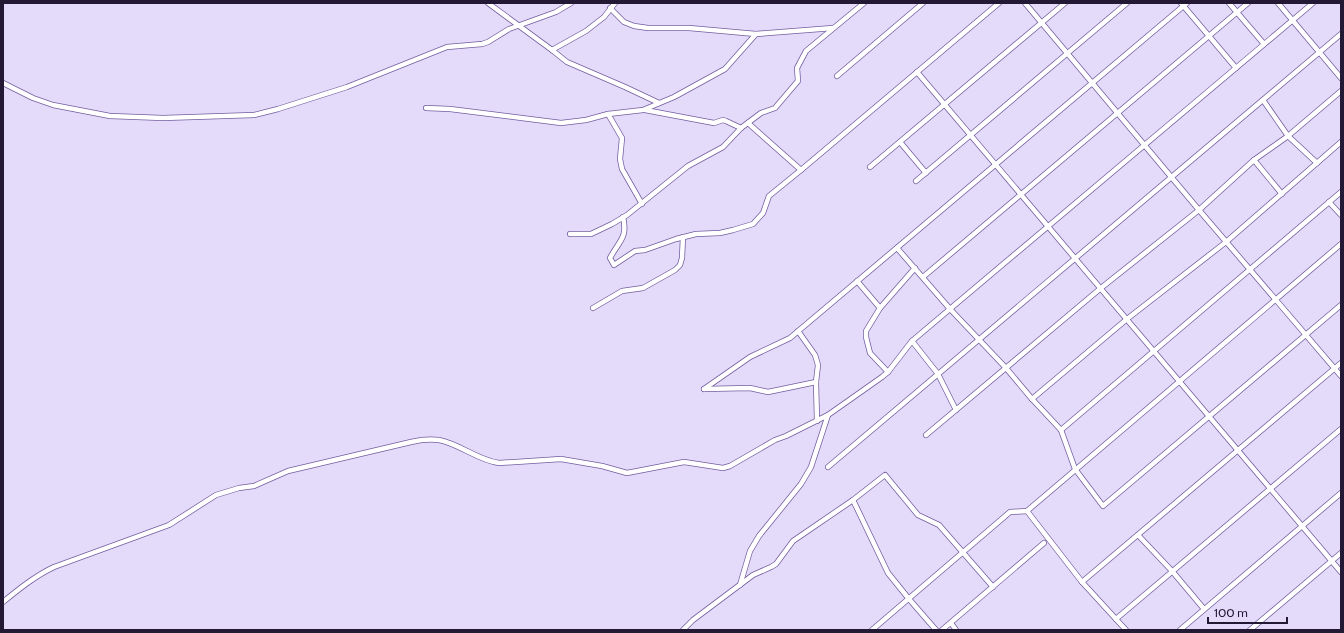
<svg xmlns="http://www.w3.org/2000/svg" width="1344" height="633" font-family="Cabin,sans-serif">
<rect width="100%" height="100%" fill="#e4dbfa"/>
<g fill="none" stroke-linecap="round" stroke-linejoin="round">
<g stroke="#735d9f" stroke-width="6">
<g id="minor">
<polyline points="488,3 552,50 567,62 625,87 659,103"/>
<polyline points="1025,3 1199,210 1341,376"/>
<polyline points="1181,3 1236,68"/>
<polyline points="1229,3 1264,44"/>
<polyline points="1278,3 1341,78"/>
<polyline points="610,8 624,22 634,26 648,28 689,28 756,34"/>
<polyline points="552,50 586,31 604,17 615,3"/>
<polyline points="917,72 1341,572"/>
<polyline points="837,76 923,3"/>
<polyline points="3,83 33,98 53,105 110,116 163,118 254,115 278,109 347,87 447,47 482,44 488,42 509,29 556,12 571,3"/>
<polyline points="1263,100 1288,136 1317,163"/>
<polyline points="426,108 450,109 561,123 586,120 608,114 643,110 674,97 725,69 756,34 833,28"/>
<polyline points="645,110 714,123 723,120 726,121 741,128"/>
<polyline points="608,114 622,138 620,159 622,169 642,204"/>
<polyline points="900,142 926,173"/>
<polyline points="1254,160 1282,194"/>
<polyline points="870,167 1065,3"/>
<polyline points="801,170 999,3"/>
<polyline points="916,181 1127,3"/>
<polyline points="1329,202 1341,215"/>
<path d="M623,217C628,238 619,241 610,258L614,265L635,251L645,250L676,239L696,234L720,233L733,230L753,224L763,213L769,196L801,170L748,123"/>
<polyline points="570,234 591,234 612,224 627,215 688,166 723,147 741,128 761,113 775,108 798,81 797,68 806,51 864,3"/>
<polyline points="897,248 950,309 1006,368 1032,399 1061,430 1075,469 1103,506 1341,305"/>
<polyline points="923,277 1248,3"/>
<polyline points="857,281 880,308"/>
<polyline points="593,308 622,291 643,288 675,270 680,265 682,258 683,237"/>
<polyline points="798,331 815,355 818,365 816,382 817,421"/>
<polyline points="912,341 938,374 956,410"/>
<polyline points="888,372 870,353 866,337 866,331 880,308 915,268"/>
<polyline points="704,389 750,357 790,338 1187,3"/>
<polyline points="704,389 750,388 768,392 816,382"/>
<polyline points="1032,399 1127,319 1226,242 1341,142"/>
<polyline points="1061,430 1341,192"/>
<polyline points="926,435 1101,288 1199,210 1254,160 1288,136 1341,91"/>
<polyline points="828,467 1341,34"/>
<polyline points="853,500 888,573 909,599 936,630"/>
<polyline points="1027,511 1082,582 1126,630"/>
<polyline points="1138,535 1172,571 1204,609"/>
<polyline points="1082,582 1341,363"/>
<polyline points="740,585 750,551 759,536 801,484 811,467 828,415"/>
<path d="M3,602C19,589 35,576 54,567L169,525L216,495L239,488L254,486L288,471L411,442C420,440 430,439 439,440C460,444 477,460 499,463L561,459L602,466L627,473L684,462L723,468L730,466L775,440L786,436L828,415L882,377L888,372L912,341L1313,3"/>
<polyline points="1116,619 1341,429"/>
<polyline points="951,623 956,630"/>
<polyline points="683,630 693,620 753,575 771,567 776,564 793,541 853,500 885,475 918,515 939,525 993,587"/>
<polyline points="872,630 1010,512 1027,511 1341,244"/>
<polyline points="942,630 1044,543"/>
<polyline points="1180,630 1341,493"/>
<polyline points="1250,630 1341,553"/>
</g>
</g>
<use href="#minor" stroke="#fff" stroke-width="4.5"/>
</g>
<rect width="1344" height="633" fill="none" stroke="#231935" stroke-width="8"/>
<path d="M1208 617v6h79v-6" fill="none" stroke="#231935" stroke-width="2"/>
<text x="1214" y="617" font-size="12" fill="#231935" stroke="#e4dbfa" stroke-width="3" paint-order="stroke">100 m</text>
</svg>
